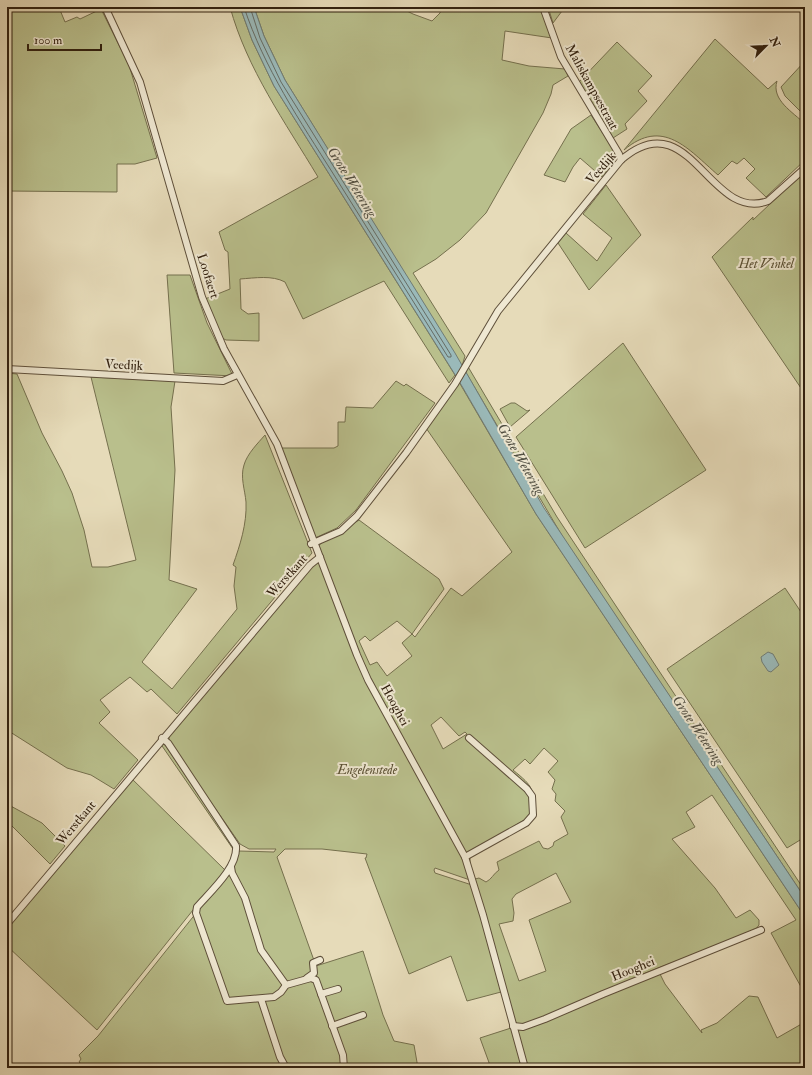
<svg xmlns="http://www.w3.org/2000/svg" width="812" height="1075" font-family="'IM FELL Double Pica',serif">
<rect width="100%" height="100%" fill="#e6dbb9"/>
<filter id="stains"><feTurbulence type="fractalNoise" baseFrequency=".005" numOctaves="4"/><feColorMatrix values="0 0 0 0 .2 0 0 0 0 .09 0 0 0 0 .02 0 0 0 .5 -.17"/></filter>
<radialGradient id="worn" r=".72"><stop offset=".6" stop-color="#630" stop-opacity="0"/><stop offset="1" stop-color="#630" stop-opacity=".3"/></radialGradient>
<g fill="#b9bf8c" stroke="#75704e" fill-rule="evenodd">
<polygon points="7,7 53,7 55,11 60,10 65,22 77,17 80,19 101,9 129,65 157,158 135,164 117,164 117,192 7,191"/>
<path d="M230,7H240L252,40L274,86L455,375L449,383L384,281L303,319L285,282C272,275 255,278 240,279L241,309L248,314L259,313V341L226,340L222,338L205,299L230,289L228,252L225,250L219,232L318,177C285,122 247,69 230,7Z"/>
<polygon points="254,7 399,7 413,14 432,21 440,13 442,7 541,7 552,38 505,31 502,60 529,66 565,69 568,76 553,85 551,94 543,113 486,213 460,240 436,259 413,273 465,356 462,366 285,80 264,36"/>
<polygon points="548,7 565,7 553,23"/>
<path d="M715,39L768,89L777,81C771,100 793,112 805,124V160L766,197L746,178L755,169L744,158L737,164L732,161L718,175C688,149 663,117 624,150Z"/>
<polygon points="617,42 652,76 638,91 647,101 625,124 627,129 613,138 578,83"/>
<polygon points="805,61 805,116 785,96 781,87"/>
<polygon points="591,115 618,157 602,177 580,158 573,167 565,182 544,175 571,129"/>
<polygon points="805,171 805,394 712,257 753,217 753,220"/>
<polygon points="606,185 641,235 589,290 558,243 566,233 597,261 612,238 583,214"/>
<polygon points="167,275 190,275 207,323 233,376 174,373"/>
<polygon points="623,343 706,470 585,548 516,437"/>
<polygon points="467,365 557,517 805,891 805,898 564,539 465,371"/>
<path d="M7,373L17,374L42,433L62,471L72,493L84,530L92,567H108L136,560L91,377L175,381L171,407L175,470L169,580L197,589L142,662L172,689L237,609L234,586L236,567L233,565C240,545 247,524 246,502C245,490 240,477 244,465C247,454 258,443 265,435L312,553L177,714L151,689L147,692L130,677L100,700L110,712L99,723L138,760L114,789L91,775L67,768L7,730Z"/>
<polygon points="396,381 404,386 406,384 435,403 356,510 337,528 315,538 280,448 334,448 338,446 338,422 345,422 346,407 373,408"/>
<path d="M459,382L536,514L805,917V994L771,933L796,920L712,795L686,812L695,827L672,839L715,888L736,918L750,910L759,920V925L755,930L638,976L647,977L659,972L665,984L702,1033L701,1030L717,1023L749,996L758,997L777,1038L805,1022V1068H528L517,1029L520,1028L515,1021L475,879L479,878L486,882C492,879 493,874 499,870L497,862L539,841L543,848L548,849L553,846L554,842L568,834L561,817L565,811L555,801L556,794L552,789L555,780L548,772L558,761L544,748L530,764L525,759L513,770C534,787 533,788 534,814L470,853V880L435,868L434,870L435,873L472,885L501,992L467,1001L451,956L409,974L365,858H366L367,854L322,849H285L277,857L316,966L363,951L383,1015L394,1041L414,1045L418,1068H86L79,1062L81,1059L79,1055L98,1036L228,873L236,884L233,867L239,851L274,852L276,849H249L240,844L169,742V736L320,554L318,548L320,544L359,520L439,579L444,589L412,634L415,637L451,588L462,596L512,552L426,428ZM397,621L412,634L402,643L412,656L387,676L377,662L370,665L359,641L365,636L370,641ZM441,717L459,736L465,732L467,734L443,749L431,725ZM556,873L571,902L529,920L546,971L519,981L499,924L513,921L514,913L512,899L516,894Z"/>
<polygon points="511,403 515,403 527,411 530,410 510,427 500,409"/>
<polygon points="785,588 805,618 805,837 787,848 667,669"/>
<polygon points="160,743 165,745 233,846 233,849"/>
<polygon points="130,777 225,870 97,1030 7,946 7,929"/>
<polygon points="7,804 42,823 65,846 50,864 12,826 7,833"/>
<polygon points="511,1028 521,1064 506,1068 491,1068 480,1038"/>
</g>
<g fill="#9ab9b9" stroke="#707c75">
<polygon points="240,7 254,7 264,36 285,80 455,353 544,508 805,898 805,917 536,514 459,381 274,86 252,40"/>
<polygon points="768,652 773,654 779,665 771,672 768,671 762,662 761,657"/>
</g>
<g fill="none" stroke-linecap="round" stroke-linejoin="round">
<path stroke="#666c64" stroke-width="1" d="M244,7C264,68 300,121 334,175C372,236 410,296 448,357H451V355L281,82L260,38L250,7"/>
<g stroke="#5e4f3a" stroke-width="8">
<g id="minor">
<polyline points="105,7 140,82 202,297 224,349 277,444 357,655 368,680 465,857 483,915 525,1068"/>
<polyline points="543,7 561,57 619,154 621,160"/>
<polyline points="7,369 223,381 237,375"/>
<path d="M311,544L341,531L357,516L406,453L455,384L498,311L621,160C690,100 709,223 768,201L805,168"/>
<path d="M162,738L168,743L236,846C238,867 211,891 197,907L196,913L227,1001L274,997L281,992L286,985L311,978L316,980L343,1055L344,1068"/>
<polyline points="465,857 526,823 533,815 532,796 527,789 469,738"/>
<polyline points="231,867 232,873 245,898 261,950 286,985"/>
<polyline points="7,924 310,565 320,557"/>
<polyline points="307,978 314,973 313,963 320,960"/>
<polyline points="321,994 338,989"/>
<polyline points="261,999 280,1057 286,1068"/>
<polyline points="332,1026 363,1015"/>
<polyline points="513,1026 523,1027 545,1019 603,994 761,930"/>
</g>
</g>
<use href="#minor" stroke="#efe8d2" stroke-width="6"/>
</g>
<g text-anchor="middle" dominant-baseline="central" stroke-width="4" stroke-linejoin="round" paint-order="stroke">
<g font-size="13" fill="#31200f" stroke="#efe8d2">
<text transform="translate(592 87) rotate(61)">Maliskampsestraat</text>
<text transform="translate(601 168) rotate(-49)">Veedijk</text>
<text transform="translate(208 276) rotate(72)">Loofaert</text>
<text transform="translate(124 365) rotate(3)">Veedijk</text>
<text transform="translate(287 576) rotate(-48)">Werstkant</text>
<text transform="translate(395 705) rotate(61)">Hooghei</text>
<text transform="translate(76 823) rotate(-50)">Werstkant</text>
<text transform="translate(633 969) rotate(-22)">Hooghei</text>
</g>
<g font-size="13" font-style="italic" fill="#5a5034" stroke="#efe8d2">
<text x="766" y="264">Het Vinkel</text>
<text x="367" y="770">Engelenstede</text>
</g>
<g font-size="14" font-style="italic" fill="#504e42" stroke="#efe8d2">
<text transform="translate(352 182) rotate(58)">Grote Wetering</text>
<text transform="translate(521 459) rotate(60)">Grote Wetering</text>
<text transform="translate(698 730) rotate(56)">Grote Wetering</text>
</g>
</g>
<rect width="812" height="1075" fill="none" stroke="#e6dbb9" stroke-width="24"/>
<rect x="8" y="8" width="796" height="1059" fill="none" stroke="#31200f" stroke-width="2"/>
<rect x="12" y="12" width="788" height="1051" fill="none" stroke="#31200f"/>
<g transform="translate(766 46) rotate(66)" stroke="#efe8d2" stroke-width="3" paint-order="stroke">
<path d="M0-3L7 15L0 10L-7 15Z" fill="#31200f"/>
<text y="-6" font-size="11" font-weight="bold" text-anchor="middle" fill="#31200f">N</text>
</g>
<path d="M28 44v6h73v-6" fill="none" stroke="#31200f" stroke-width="2"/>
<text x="34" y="44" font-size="12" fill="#31200f" stroke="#efe8d2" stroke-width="3" paint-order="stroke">100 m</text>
<rect width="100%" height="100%" filter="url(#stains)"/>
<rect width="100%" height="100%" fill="url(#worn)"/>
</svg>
